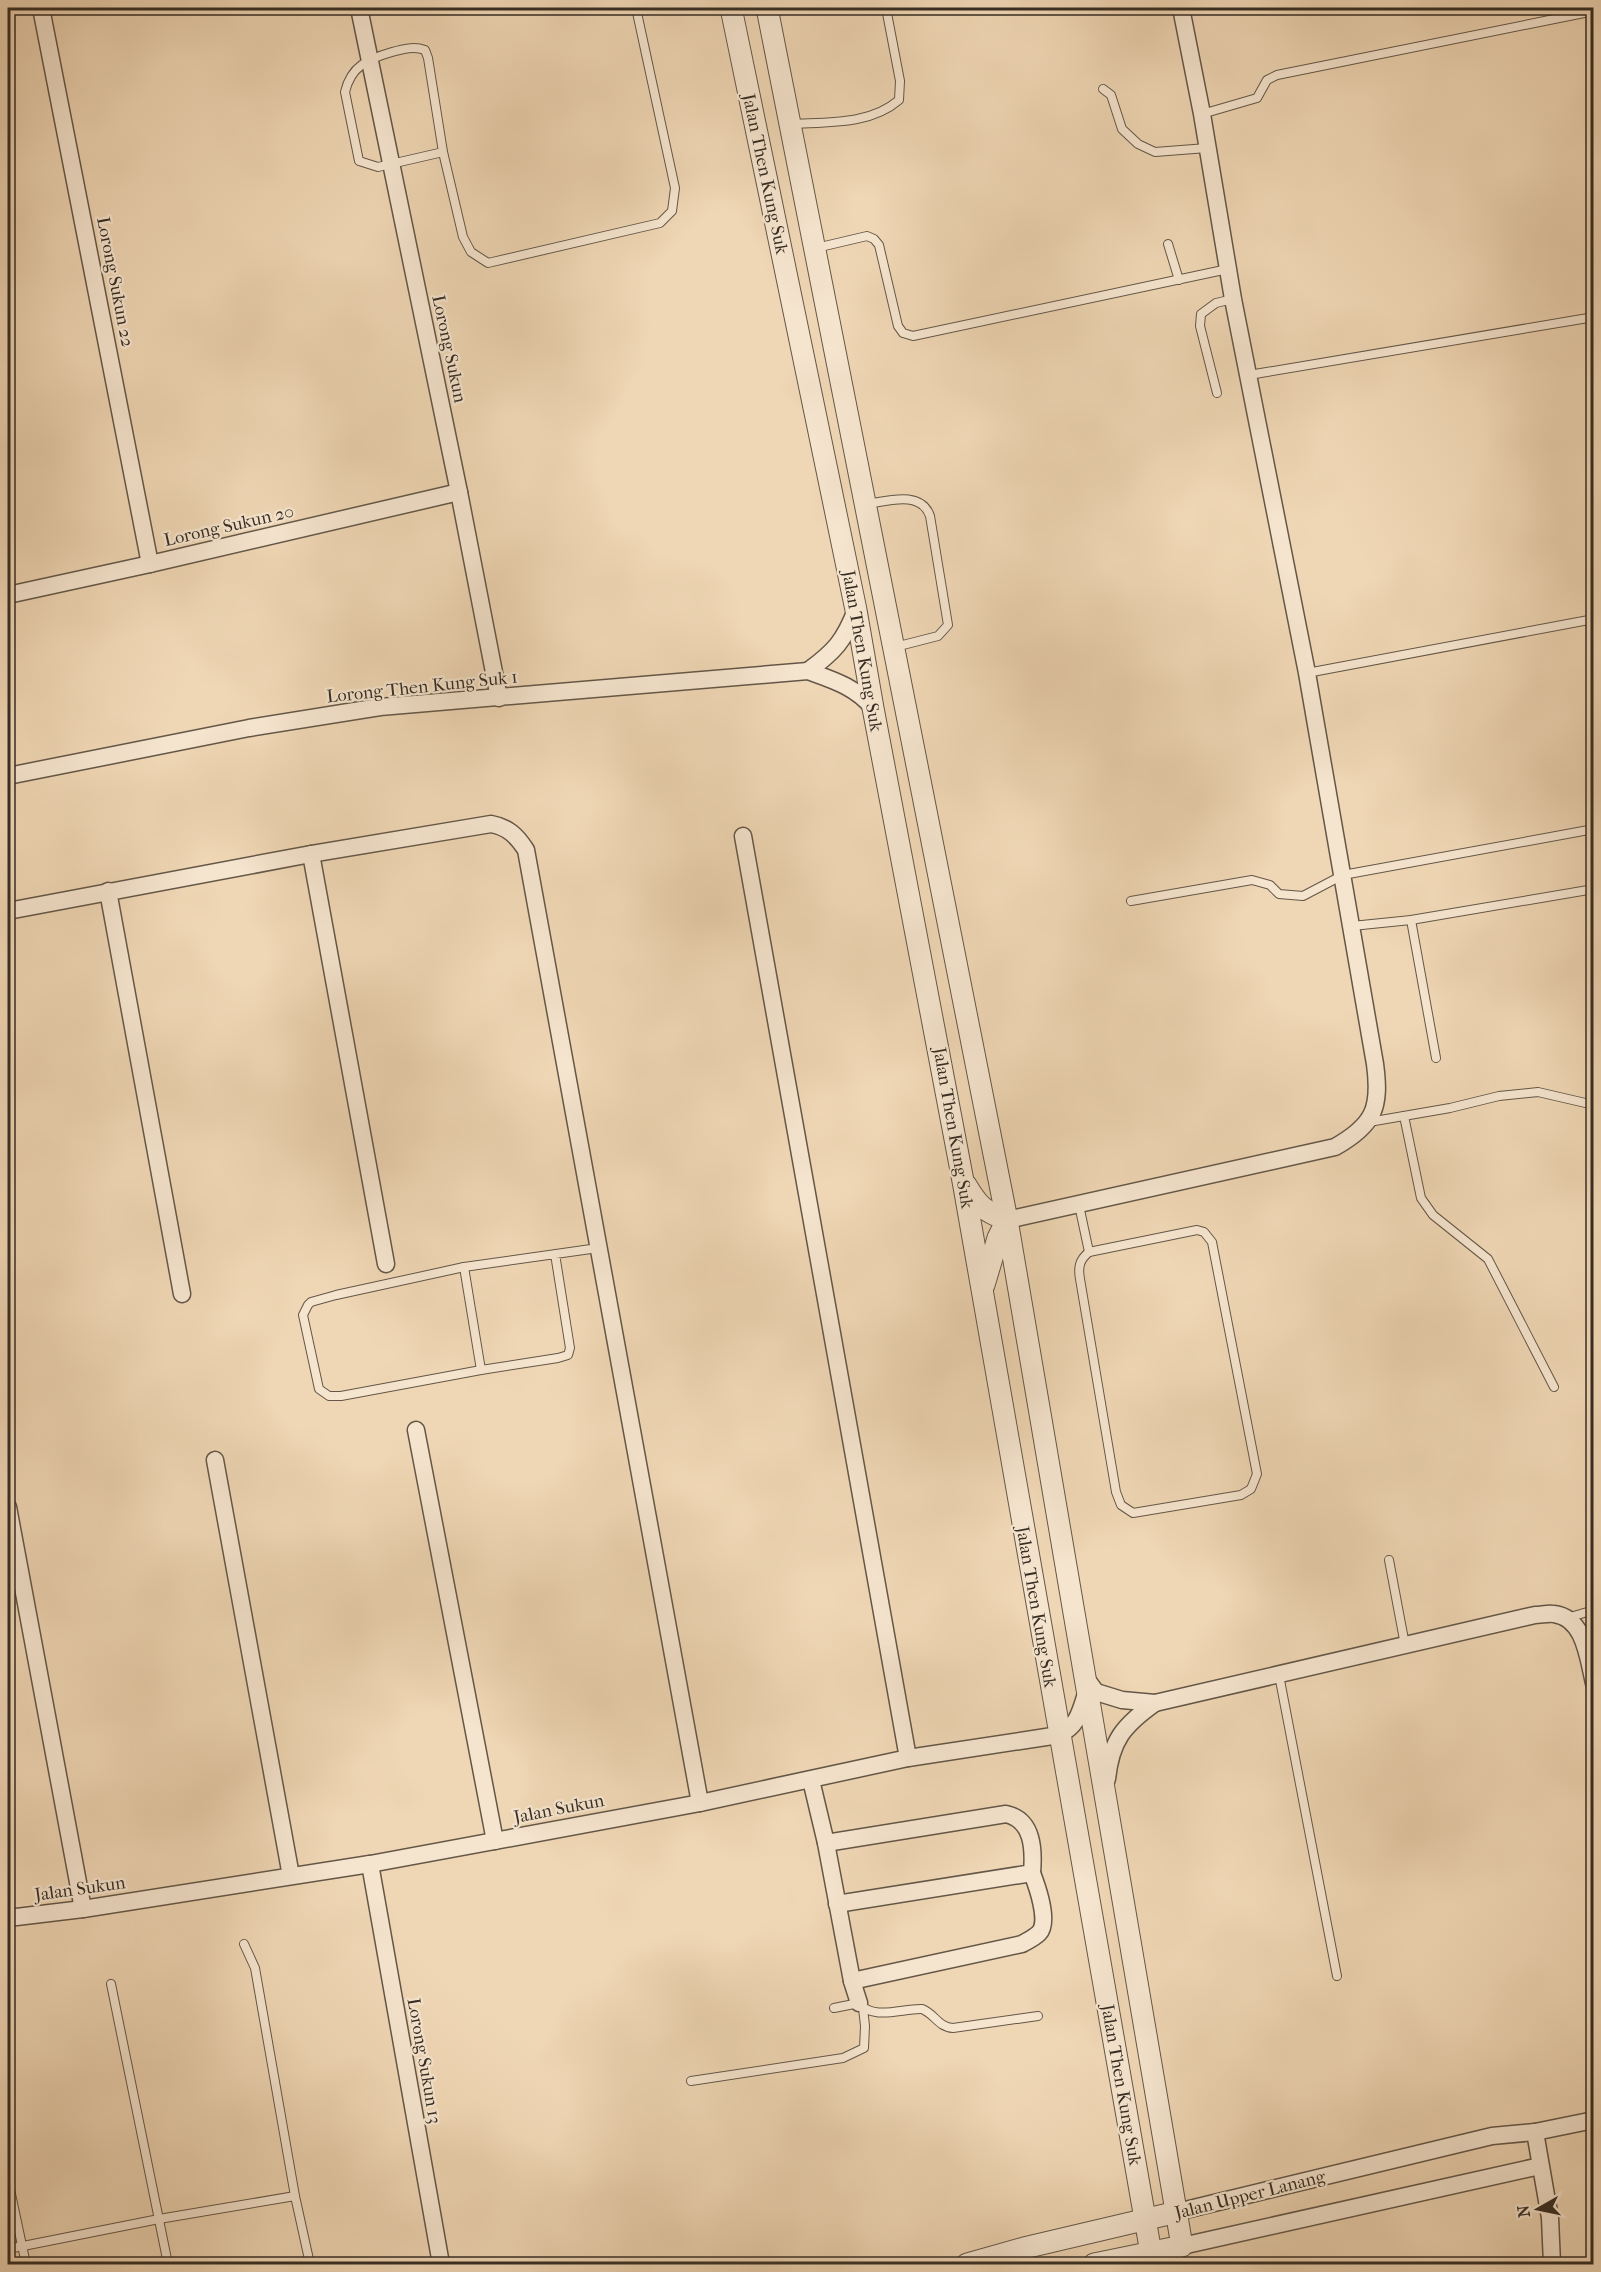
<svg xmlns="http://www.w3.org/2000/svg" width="1601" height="2272" font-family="'IM FELL French Canon',serif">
<rect width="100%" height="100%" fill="#efd6b4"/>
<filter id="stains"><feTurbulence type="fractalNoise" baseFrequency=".00333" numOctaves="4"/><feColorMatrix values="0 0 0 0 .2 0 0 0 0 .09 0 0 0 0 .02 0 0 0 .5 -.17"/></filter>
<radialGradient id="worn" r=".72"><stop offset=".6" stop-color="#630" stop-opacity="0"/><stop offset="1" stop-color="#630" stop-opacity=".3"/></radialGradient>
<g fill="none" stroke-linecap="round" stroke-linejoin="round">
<g stroke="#645748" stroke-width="10">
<g id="service">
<polyline points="1103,89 1111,95 1122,129 1138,144 1155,152 1207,148"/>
<polyline points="1202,114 1257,98 1267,80 1277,75 1594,11"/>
<path d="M792,124C828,122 870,125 899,100L900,81L886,8"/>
<path d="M443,152L378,167L359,161L345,92C351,66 368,59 392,52C403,49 414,46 425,50L428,58L443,152L463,237L471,252L488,263L660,223L672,211L675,188L636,8"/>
<polyline points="1168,244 1179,280"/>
<polyline points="816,248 867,236 874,239 879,245 898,326 903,333 913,336 1228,269"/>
<polyline points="1249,375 1594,317"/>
<polyline points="1217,393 1200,326 1201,314 1216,303 1233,299"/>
<path d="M867,504C888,501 921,490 930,516L948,625L938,636L895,647"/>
<polyline points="1307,673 1594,619"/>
<polyline points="1131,901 1252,880 1270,885 1279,894 1303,896 1343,875 1594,829"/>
<polyline points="1411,920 1436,1058"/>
<polyline points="1352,926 1411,920 1594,889"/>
<polyline points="1404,1116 1421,1198 1433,1215 1488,1259 1554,1387"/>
<polyline points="1369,1122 1450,1108 1499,1096 1538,1092 1594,1105"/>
<polyline points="1079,1205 1089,1252"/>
<path d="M1197,1230L1204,1232L1212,1242L1257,1474L1251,1489L1241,1495L1133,1513L1121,1505L1116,1492L1080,1279C1078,1268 1079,1260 1089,1252Z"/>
<polyline points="555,1254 570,1348 568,1355 558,1358 481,1370 341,1396 329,1396 319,1389 303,1315 308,1305 311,1302 336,1295 464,1267 598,1248"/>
<polyline points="464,1267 481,1370"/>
<polyline points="1389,1560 1405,1645"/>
<polyline points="1567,1618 1594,1610"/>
<polyline points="1279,1675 1337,1976"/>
<polyline points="244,1944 255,1968 295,2196 310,2264"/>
<polyline points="111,1984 168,2264"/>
<path d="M834,2008L859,2003C873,2021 903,2008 922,2009C935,2014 938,2027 953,2028L1038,2016"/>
<polyline points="691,2081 843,2058 864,2048 865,2026 863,2008"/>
<polyline points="8,2180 26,2264"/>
<polyline points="8,2249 159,2219 295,2196"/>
</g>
</g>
<g stroke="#645748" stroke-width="19">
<g id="minor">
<polyline points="41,8 150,564"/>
<polyline points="359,8 459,492 499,698"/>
<polyline points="8,595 150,564 459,492"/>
<path d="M808,671C835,651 844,641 856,610"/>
<path d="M8,776L249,728L380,707L808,671C833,680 856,687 873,708"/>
<polyline points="743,836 908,1758"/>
<polyline points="311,854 386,1264"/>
<polyline points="108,891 182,1294"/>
<path d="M8,911L311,854L491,824C508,827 517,836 526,850L700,1803"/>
<path d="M1007,1220L1335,1147C1374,1125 1381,1108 1375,1064L1307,673L1233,299L1202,114L1181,8"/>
<polyline points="416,1430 495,1841"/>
<polyline points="215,1460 291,1876"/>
<polyline points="8,1507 83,1909"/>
<path d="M1085,1677L1096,1692L1122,1700L1155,1703L1535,1615C1541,1615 1548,1613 1554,1614C1585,1618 1588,1659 1594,1683"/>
<path d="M1107,1779C1111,1740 1124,1725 1155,1703"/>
<polyline points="811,1780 826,1843 852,1981 859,2003"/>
<path d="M826,1843L1006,1814C1033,1820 1034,1849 1032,1873L837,1904"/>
<polyline points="370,1864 441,2264"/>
<path d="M8,1918L83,1909L370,1864L700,1803L908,1758L1059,1735C1079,1725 1080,1711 1087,1691"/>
<path d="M852,1981L1022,1944C1027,1941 1034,1938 1039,1933C1050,1922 1037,1886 1032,1873"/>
<polyline points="1535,2132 1550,2218 1552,2264"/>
<polyline points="1177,2212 1492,2136 1535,2132 1594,2120"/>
<polyline points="1182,2246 1540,2166"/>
</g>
</g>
<g stroke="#645748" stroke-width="23">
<g id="tertiary">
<polyline points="731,8 856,610 873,708 963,1181 1151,2253"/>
<polyline points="767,8 1007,1220 1182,2246 1094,2264"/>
<path d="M966,1185C979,1207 984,1211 1007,1220"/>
<polyline points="984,1285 998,1238 1007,1220"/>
<polyline points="967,2264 1024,2248 1177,2212"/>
</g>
</g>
<use href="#service" stroke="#f5e4ce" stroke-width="8"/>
<use href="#minor" stroke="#f5e4ce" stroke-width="16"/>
<use href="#tertiary" stroke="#f5e4ce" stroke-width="21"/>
</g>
<g text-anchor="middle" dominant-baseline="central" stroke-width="4.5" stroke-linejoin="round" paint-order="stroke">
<g font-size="18" fill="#362d24" stroke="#f5e4ce">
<text transform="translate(765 174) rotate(78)">Jalan Then Kung Suk</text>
<text transform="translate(115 282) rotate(79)">Lorong Sukun 22</text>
<text transform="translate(449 349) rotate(78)">Lorong Sukun</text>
<text transform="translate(229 526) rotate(-13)">Lorong Sukun 20</text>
<text transform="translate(862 651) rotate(80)">Jalan Then Kung Suk</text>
<text transform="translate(422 687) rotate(-6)">Lorong Then Kung Suk 1</text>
<text transform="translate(953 1128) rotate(80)">Jalan Then Kung Suk</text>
<text transform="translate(1036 1607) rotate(80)">Jalan Then Kung Suk</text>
<text transform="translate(559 1809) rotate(-11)">Jalan Sukun</text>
<text transform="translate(80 1889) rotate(-8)">Jalan Sukun</text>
<text transform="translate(424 2061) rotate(80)">Lorong Sukun 13</text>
<text transform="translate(1121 2085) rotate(80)">Jalan Then Kung Suk</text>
<text transform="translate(1250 2195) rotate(-14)">Jalan Upper Lanang</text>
</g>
</g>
<rect width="1601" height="2272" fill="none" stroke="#efd6b4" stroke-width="30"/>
<rect x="9" y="9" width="1583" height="2254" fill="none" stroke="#362d24" stroke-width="3"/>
<rect x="15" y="15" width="1571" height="2242" fill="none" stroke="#362d24" stroke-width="1.5"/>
<g transform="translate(1538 2209) rotate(261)" stroke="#f5e4ce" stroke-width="4.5" paint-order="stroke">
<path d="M0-4.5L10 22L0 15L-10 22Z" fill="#362d24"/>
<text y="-9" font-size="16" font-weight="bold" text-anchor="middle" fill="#362d24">N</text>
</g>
<rect width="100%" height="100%" filter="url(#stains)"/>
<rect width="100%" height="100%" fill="url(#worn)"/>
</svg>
